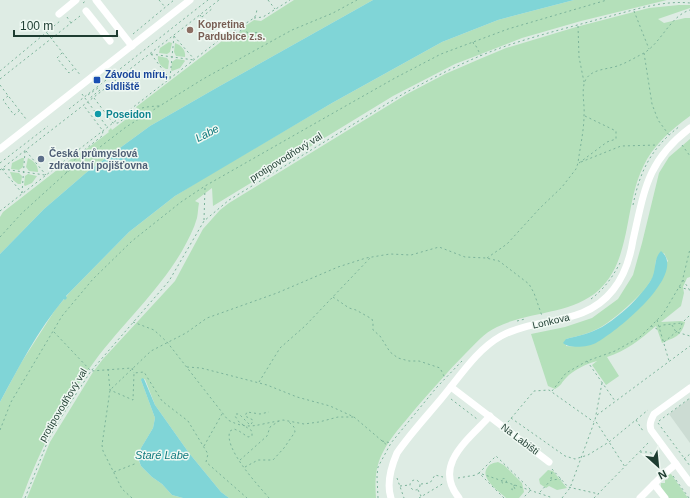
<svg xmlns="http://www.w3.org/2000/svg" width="690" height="498" font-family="Helvetica,sans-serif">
<rect width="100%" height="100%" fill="#deece4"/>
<polygon fill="#ccdcd3" points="690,398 690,443 669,414"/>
<g fill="#b4e0ba" fill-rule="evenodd">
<polygon points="294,0 373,0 218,87 150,126 87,172 44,209 0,254 0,217 3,212 75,156 76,157 109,132 108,131 111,128 112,130 138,110 136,107 222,41 224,41 246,28 245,26 254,20 261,21"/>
<path d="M574,0H667L581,21L522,38L455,64L393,96L213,206L212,188L195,201L199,203C198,208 198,213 197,218C194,229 188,240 182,251C158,292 122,324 94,362C63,404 40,449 22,498H0V402L21,363L55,310L70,292L129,232L175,196L204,178L332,103L442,42L498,20Z"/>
<path d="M679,5H690V8L658,19L664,23L685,18H690V116C671,130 653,145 643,167C624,206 632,259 599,290C571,315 529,311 497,327C484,333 475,344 465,354C448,371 432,390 416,408C404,423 390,437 382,454C375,468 375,483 376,498H229L221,492L189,453L155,405L145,379L141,380L155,418L153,428L141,448L138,459L141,466L152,477L162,484L172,495L183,498H27L50,442L93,372L103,359L175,281L203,229L220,210L229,203L407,94L445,74L482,58L506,48L576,27L649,8Z"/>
<polygon points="169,42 172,43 170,52 167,54 159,53 160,48"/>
<path d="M175,43C181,45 186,50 185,57L176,56L174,52Z"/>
<path d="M158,56L167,58L169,61L168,69H166C161,67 157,62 158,56Z"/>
<polygon points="176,59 184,60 185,61 180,68 172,71 171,70 172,62"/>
<path d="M690,139V277L687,278L683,287L684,293L681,306L661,322L681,321L685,322C681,337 675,337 662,343L656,326C641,339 626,351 607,357L619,376L606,385L592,365L597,361C586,364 573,370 566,378C561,383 562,385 555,389L548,386L531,334L565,327L592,318L618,299L633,275L642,243L659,173L669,157ZM664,253L668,261L604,337C592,345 581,347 566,346V339C578,336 591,333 601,327C615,319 651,288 655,272C656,269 655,264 656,260Z"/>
<polygon points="22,158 24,158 23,167 19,170 11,169 12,163"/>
<path d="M28,158C34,161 38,165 38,172L29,171L26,167Z"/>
<polygon points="10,172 19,173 22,176 21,184 18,184 13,180"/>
<polygon points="28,174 37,176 32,183 25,186 24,185 25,176"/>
<path d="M498,462L504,465L522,483L524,492L519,498H506C499,491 480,479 487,468C489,464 493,463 498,462Z"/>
<polygon points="548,470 553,471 567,488 557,490 549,486 546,488 540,484 539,479"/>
<path d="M671,474L688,498H668C664,493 660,489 661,483H665V480L668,479V475Z"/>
</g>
<g fill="#80d5d7">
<path d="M373,0H574L498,20L442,42L332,103L175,196L129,232L70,292L66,296L67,298L65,300L64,299C37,331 19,367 0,402V254L44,209L87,172L150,126L218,87Z"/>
<path d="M661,251C689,274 615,333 596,343C588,347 570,349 563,343L566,339C578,336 591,333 602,327C619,317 641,297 651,280C657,270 653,259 661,251Z"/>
<polygon points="142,378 144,379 155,405 189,453 221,492 229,498 183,498 172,495 162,484 152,477 141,466 138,458 141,448 153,428 155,418 141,380"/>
</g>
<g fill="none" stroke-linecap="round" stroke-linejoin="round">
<g stroke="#7bb39a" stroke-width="1" stroke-dasharray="2 3" stroke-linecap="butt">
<polyline points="159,0 165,7"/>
<polyline points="268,0 275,9"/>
<polyline points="83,3 87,0"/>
<polyline points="634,11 649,49"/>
<polyline points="200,15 212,30"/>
<polyline points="67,17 71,23"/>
<polyline points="202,17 213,8"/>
<polyline points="254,18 263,17 290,0"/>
<polyline points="578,26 579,57 584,82"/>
<polyline points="234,31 254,18 256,15 257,9"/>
<polyline points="47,33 81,76"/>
<polyline points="133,34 174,0"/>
<polyline points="174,36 194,59"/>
<polyline points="223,38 225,40 245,28 248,34 259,32"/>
<polyline points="473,42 474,45 476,46 481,56"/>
<polyline points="62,53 57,58 69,73 74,69"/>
<polyline points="644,53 652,104 658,120 669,135"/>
<polyline points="151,54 194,60"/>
<polyline points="151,54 169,78"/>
<polyline points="0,71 60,21"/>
<polyline points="170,78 174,36"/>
<polyline points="0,79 80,16"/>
<polyline points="0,85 26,119"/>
<polyline points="82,94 96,113"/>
<polyline points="88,95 98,88 100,90 90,98 91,99"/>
<polyline points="8,96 3,100 14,115 20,110"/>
<path d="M94,98L113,123H118C136,110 136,107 159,106"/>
<polyline points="69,109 208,0"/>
<circle cx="98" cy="114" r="2"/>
<polyline points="99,116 107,127"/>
<polyline points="682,145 690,156"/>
<polyline points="26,151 46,175"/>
<polyline points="581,162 621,146 658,145"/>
<polyline points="0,163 48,126"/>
<polyline points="579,163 607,142 616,139 616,131 585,116"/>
<polyline points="2,169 22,193"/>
<polyline points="3,169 45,175"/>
<polyline points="0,170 219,0"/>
<polyline points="66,173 78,155 102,136 103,131 84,106"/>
<polyline points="22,193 25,151"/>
<path d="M633,205C640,171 651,148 680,126"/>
<polyline points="0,211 218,41"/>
<polyline points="204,220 205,187"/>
<polyline points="0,237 22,213 65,174 126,127 203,79 292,30 333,13 357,0"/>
<path d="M487,258L507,244L540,208L562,187L576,169L578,163C580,147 584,131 584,115C585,105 581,91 585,81C591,68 608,70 620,65C628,62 636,57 644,53C662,42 670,16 690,10"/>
<polyline points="683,280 689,289"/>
<polyline points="679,287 690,290"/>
<polyline points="333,297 349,308 356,310 372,319 373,323 373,330 380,336 390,352 398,358 409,361 419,361 440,368 445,378"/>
<path d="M591,299C604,289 612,278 620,263"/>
<polyline points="657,320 669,361"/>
<polyline points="517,321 525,319"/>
<path d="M133,322L154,330L167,342L228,420C249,431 257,424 279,421"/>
<polyline points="672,325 676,332 690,336"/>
<polyline points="651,326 659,330"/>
<polyline points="659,327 663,325 682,323"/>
<polyline points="54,332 91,371 132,368 134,373"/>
<polyline points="664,342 681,328 682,323 690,315"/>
<polyline points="587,361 615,401"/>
<polyline points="187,367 201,368 267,385 297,397 330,406 354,417 388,446"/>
<polyline points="108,369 110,390 133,400 134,373 144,372 162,401 188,421 208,454 206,462 247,498"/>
<polyline points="259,382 280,348 305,326 371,257"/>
<polyline points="602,383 595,420 625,467"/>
<polyline points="552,391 566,373 587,361 615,351 640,337 663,314 682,282 690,249"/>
<polyline points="451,399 477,419"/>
<polyline points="597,415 690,346"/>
<polyline points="511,418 565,456 575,459 588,455 609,442 648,410"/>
<polyline points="636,420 643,431"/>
<polyline points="659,421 690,398"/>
<polyline points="508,422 534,391 549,390 594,422"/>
<polyline points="658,423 690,466"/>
<polyline points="0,430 11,402 62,316 93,279 132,241 181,202 205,186 335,112 395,78 441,54 508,29 607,0"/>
<polyline points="382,441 391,443"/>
<polyline points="204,446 222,414"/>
<polyline points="640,452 648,452 660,456"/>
<polyline points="684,459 690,454"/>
<polyline points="240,460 267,436 270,427 279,421 283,420 304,424 319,422 338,417 354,417"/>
<polyline points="245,467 258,460 273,460 284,448 295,432 294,427 288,421"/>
<polyline points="552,469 568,487 599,494"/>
<polyline points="114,472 137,463"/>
<polyline points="673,476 689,498"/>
<polyline points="397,478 404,498"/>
<polyline points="458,478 476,475 479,473 553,498"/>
<circle cx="504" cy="481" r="2.5"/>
<polyline points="551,479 552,470"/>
<circle cx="415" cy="485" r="5"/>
<polyline points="421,484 430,483 435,475 443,477"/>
<polyline points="400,486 410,485"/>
<polyline points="514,487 515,489 512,490 512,487 515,485"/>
<polyline points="418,490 421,496"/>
<polyline points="540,492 551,480 561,479"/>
<path d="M25,498L49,438L67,408L91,371L169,281L204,221L229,200L403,94C436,76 471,58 506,46C538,35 571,27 603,18C631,11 661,0 690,3"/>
<polyline points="132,498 122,489 103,451 102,445 110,390 151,351 186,333 207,318 277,293 338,267 366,258 390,254 411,255 439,247 465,257 486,258 499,261 529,284 534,293 542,316"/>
<path d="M269,498C258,485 223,448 230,431L234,429L239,431L248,437L252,436V431L239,422L235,416L236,414H239L250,425L252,423L253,420L245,416L247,412L260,414L269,412"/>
<polyline points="378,498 377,476 378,467 391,443 437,387 462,361"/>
<polyline points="419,498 444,483"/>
<polyline points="504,498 479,473 496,456 531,490 523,498"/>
<polyline points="562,498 570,488 595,420"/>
<polyline points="594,498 650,441"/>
</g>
<g stroke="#fff" stroke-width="7">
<polyline points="96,0 132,46"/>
<polyline points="86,11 110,41"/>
<polyline points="59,14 76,0"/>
<polyline points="218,34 228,27"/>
<polyline points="0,149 190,0"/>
<polyline points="451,387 549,462"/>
<path d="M690,388L654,414C651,420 649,424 651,430L690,483"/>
<polyline points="654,484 665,498"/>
<path d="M391,498C386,483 391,467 397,453C410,434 426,417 441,399C459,378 476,350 501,336C538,316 584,327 613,290C625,275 630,259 633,240C644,192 647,160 690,128"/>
<path d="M459,498C432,465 469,439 490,416"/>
<polyline points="640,498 665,473 676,464"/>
</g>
</g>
<circle fill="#8d6e63" stroke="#eff8f2" stroke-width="1.5" cx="190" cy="30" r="4"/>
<rect fill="#1a4fb4" stroke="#eff8f2" stroke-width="1.5" x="93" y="76" width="8" height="8" rx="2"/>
<circle fill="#0f9aa8" stroke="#eff8f2" stroke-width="1.5" cx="98" cy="114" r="4"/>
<circle fill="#5c6f8a" stroke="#eff8f2" stroke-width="1.5" cx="41" cy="159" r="4"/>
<g text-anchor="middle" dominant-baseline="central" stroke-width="3" stroke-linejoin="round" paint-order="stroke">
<g font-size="10" font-weight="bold" fill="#785e54" stroke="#eff8f2" text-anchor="start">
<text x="198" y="24">Kopretina<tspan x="198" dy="12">Pardubice z.s.</tspan></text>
</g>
<g font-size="10" font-weight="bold" fill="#164399" stroke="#eff8f2" text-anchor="start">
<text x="105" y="74">Závodu míru,<tspan x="105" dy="12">sídliště</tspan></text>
</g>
<g font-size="10" font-weight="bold" fill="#0d838f" stroke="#eff8f2" text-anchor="start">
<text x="106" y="114">Poseidon</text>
</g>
<g font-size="10" font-weight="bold" fill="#4e5e75" stroke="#eff8f2" text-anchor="start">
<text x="49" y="153">Česká průmyslová<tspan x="49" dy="12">zdravotní pojišťovna</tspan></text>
</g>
<g font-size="10" fill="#1e3d31" stroke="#eff8f2">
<text transform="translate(286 157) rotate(-32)">protipovodňový val</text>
<text transform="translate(551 321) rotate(-13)">Lonkova</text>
<text transform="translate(63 405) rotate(-59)">protipovodňový val</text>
<text transform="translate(520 439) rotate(37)">Na Labišti</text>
</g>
<g font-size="11" font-style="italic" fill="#127b7f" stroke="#eff8f2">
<text transform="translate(207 133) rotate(-28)">Labe</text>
<text x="162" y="455">Staré Labe</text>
</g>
</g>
<g transform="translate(658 466) rotate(153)" stroke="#eff8f2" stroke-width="3" paint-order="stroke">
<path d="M0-3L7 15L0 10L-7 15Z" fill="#1e3d31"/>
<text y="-6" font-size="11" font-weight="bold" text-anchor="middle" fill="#1e3d31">N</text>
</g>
<path d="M14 30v6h103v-6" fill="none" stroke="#1e3d31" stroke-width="2"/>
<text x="20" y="30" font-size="12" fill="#1e3d31" stroke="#eff8f2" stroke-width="3" paint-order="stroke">100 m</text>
</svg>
